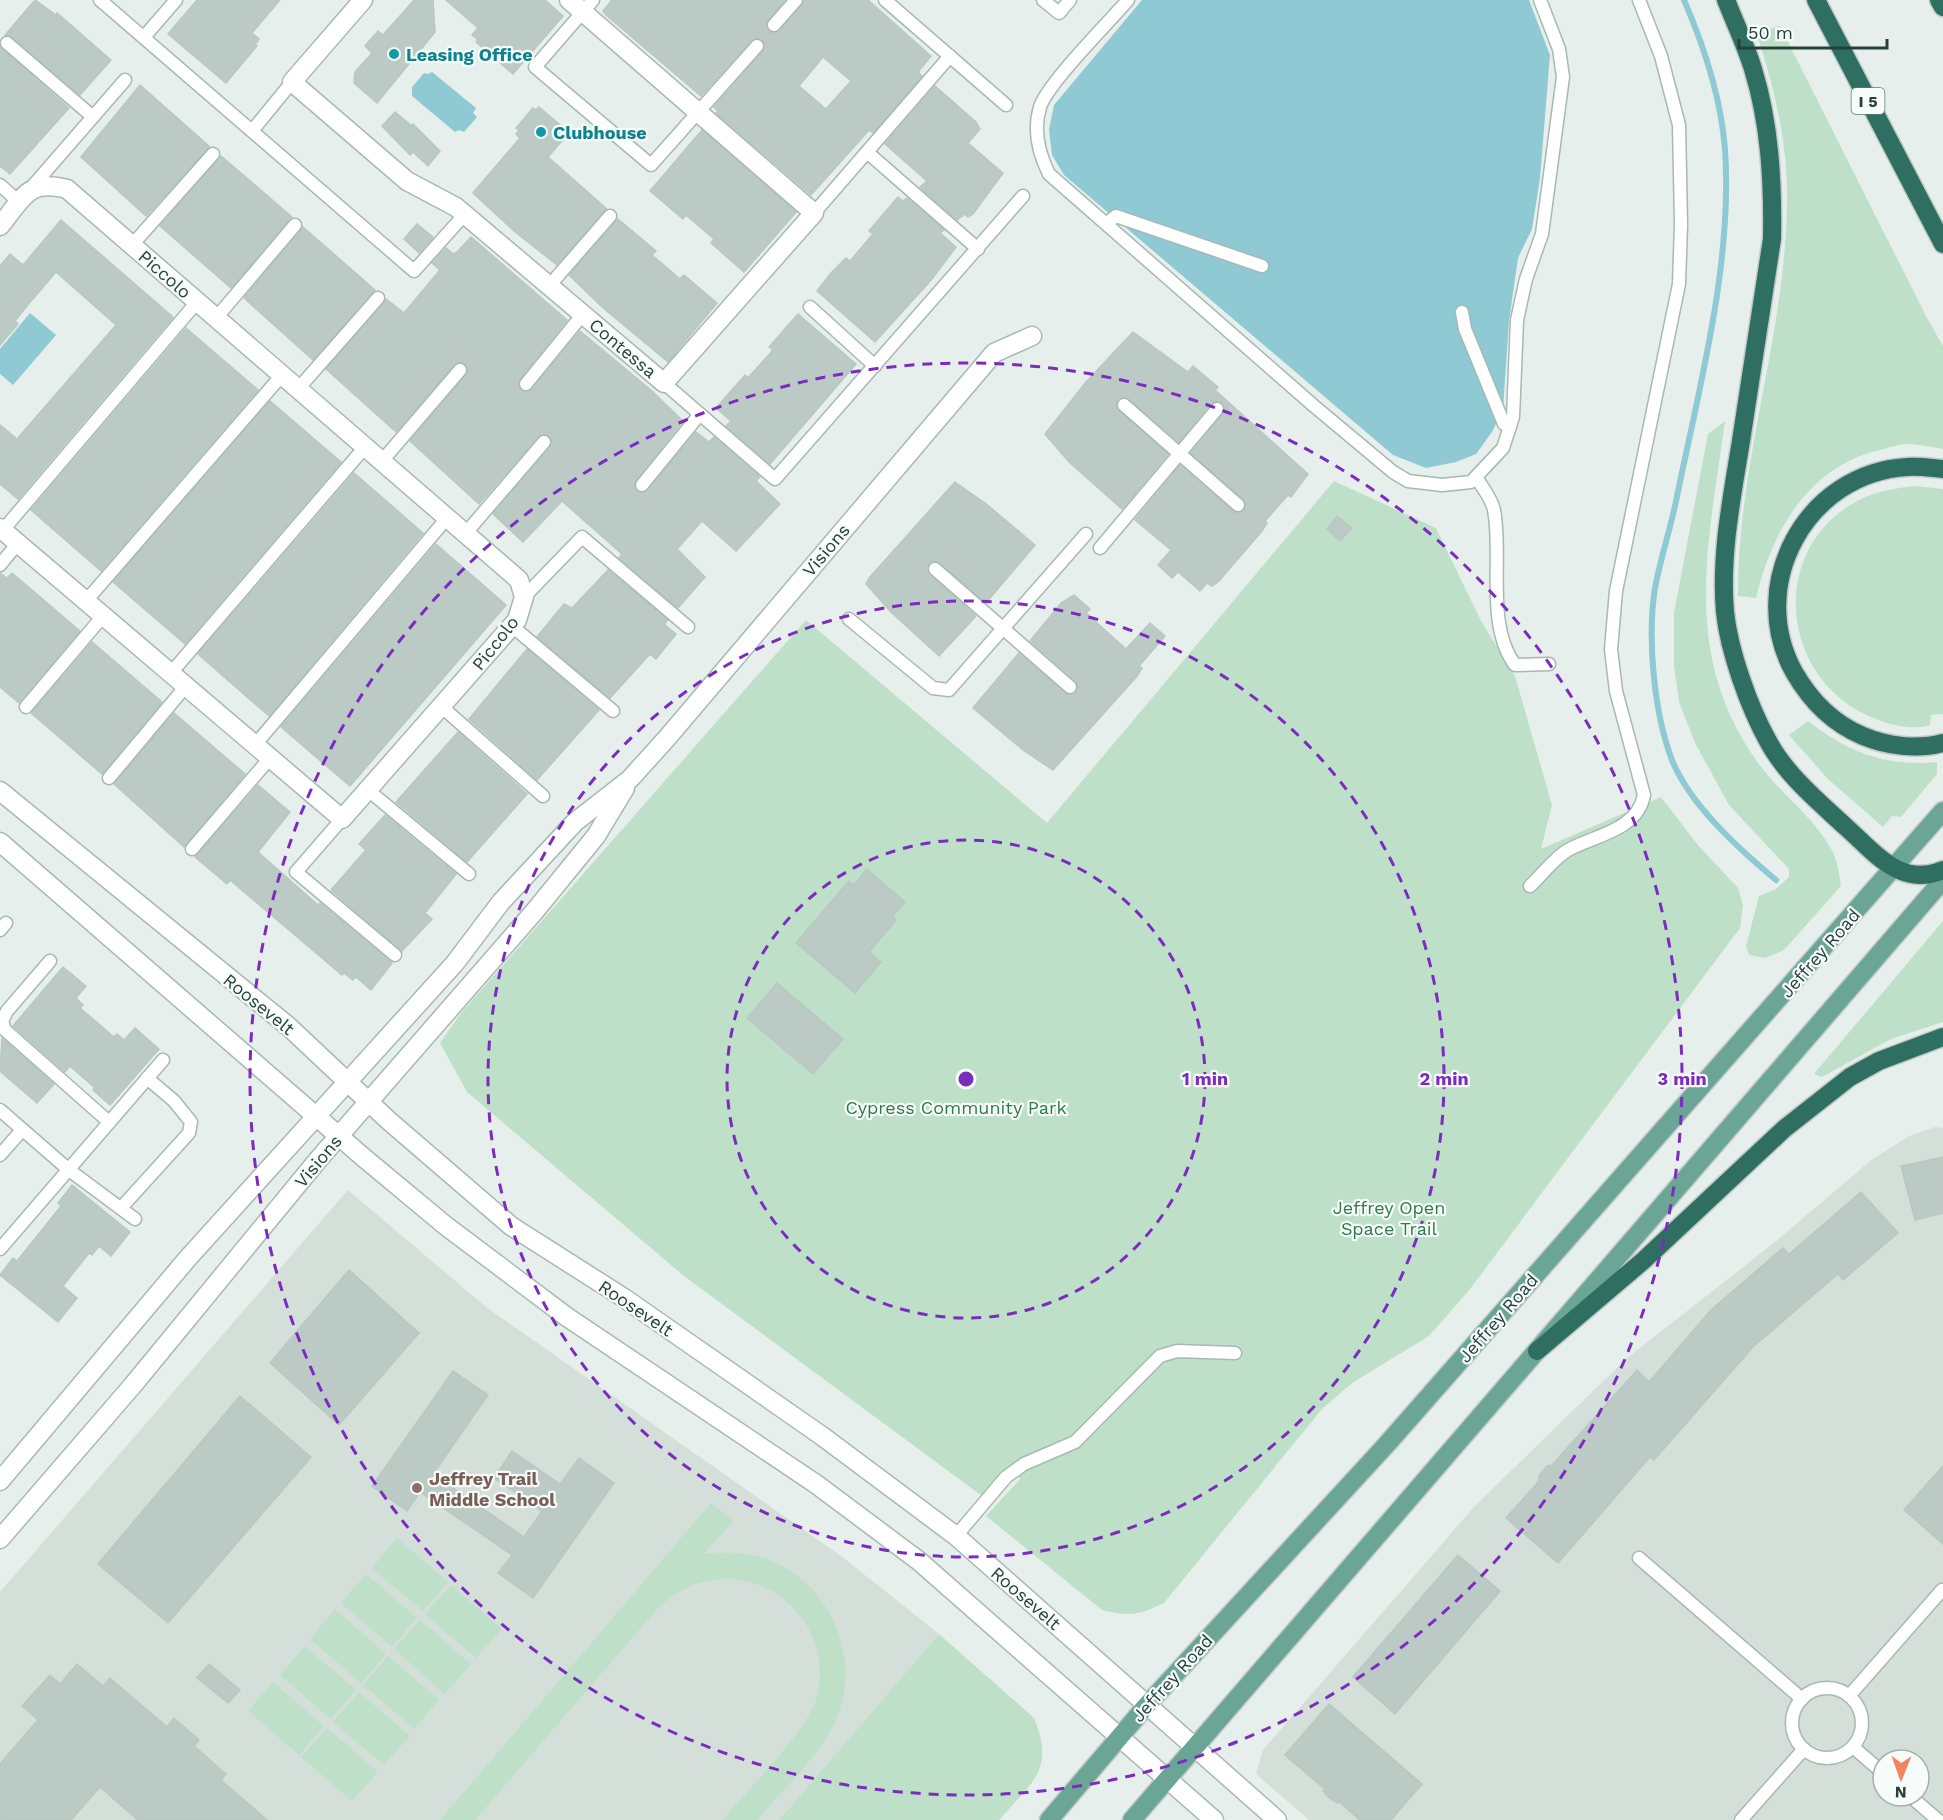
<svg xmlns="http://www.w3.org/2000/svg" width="1943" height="1820" font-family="'Work Sans',sans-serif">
<rect width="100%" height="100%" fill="#e6efeb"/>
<g fill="#d4dfda" fill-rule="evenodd">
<path d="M1935,1127L1943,1128V1820H1309L1256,1774L1263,1750L1474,1507L1626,1359L1775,1242L1870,1161L1909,1136ZM1883,1760H1919V1796H1883Z"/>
<polygon points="348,1190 486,1307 841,1556 939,1634 779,1820 0,1820 0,1592"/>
</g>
<g fill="#bfe0c8">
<path d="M1780,26L1926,316L1943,346V449C1933,447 1922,445 1911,444C1902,443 1892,447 1884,449C1810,464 1772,530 1756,598L1738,596C1737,461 1788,329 1787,193C1787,139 1773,83 1756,32Z"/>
<path d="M1725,421C1709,542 1680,652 1756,760C1778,792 1811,814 1830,847C1837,858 1839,873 1841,886L1784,950L1765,958L1749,955L1746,946L1759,896L1776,889L1789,877V869L1729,805L1695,743L1679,702L1674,665V613L1708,434Z"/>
<path d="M1334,481L1436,528L1481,621L1515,676L1552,805L1541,849L1661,797L1697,844L1738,888L1743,905L1740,928L1470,1289L1429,1336L1352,1383L1322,1409L1164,1603C1139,1615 1130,1617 1102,1610L986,1516L1020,1479L1013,1463L982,1496L684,1276L467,1092L440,1043L461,1013L806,620L1047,823Z"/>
<path d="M1915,486L1943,489V714L1931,715L1930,725C1915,730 1895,726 1881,721C1779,687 1764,547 1861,499C1878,491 1896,488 1915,486Z"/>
<path d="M1808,721C1847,752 1887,767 1937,762V774L1901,817L1892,816L1883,827L1828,779L1789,735Z"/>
<polygon points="1943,921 1943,1022 1891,1039 1822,1077 1814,1074"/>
<path d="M711,1503L733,1521L704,1554C724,1552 747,1552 767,1559C831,1583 863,1658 836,1720C819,1757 783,1789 757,1820H722C748,1789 809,1731 818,1693C832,1627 773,1567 706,1581C688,1585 673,1595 659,1607L475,1820H440Z"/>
<polygon points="397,1538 448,1582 423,1611 372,1568"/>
<polygon points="366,1574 417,1618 392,1647 341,1603"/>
<polygon points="451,1585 502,1629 476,1658 425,1614"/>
<polygon points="335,1609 386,1654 361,1683 310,1639"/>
<polygon points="420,1620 471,1664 445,1694 394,1649"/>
<path d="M939,1634L1034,1718C1056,1770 1031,1783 999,1820H779Z"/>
<polygon points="305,1646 356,1690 331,1719 280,1675"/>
<polygon points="388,1656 439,1700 414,1729 363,1685"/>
<polygon points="273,1682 324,1726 299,1755 248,1711"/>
<polygon points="359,1692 410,1736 384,1765 333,1722"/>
<polygon points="327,1728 378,1772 352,1801 301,1757"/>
</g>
<g fill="#8ec9d4">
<polygon points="1142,0 1529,0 1550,55 1540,178 1532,229 1518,258 1509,321 1503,409 1492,432 1476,454 1456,462 1426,468 1393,455 1064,175 1052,155 1049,130 1054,105"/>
<polygon points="432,72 476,108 473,113 477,117 464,132 459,130 455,132 412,96 412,87 424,73 428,74"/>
<polygon points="30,313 56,335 13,385 0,374 0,349"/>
</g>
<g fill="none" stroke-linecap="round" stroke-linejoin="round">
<path stroke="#8ec9d4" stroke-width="6" d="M1684,0C1704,46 1721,98 1725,149C1733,265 1698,392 1675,506C1669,533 1660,561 1655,588C1647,638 1654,713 1672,760C1690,805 1739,849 1776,880"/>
</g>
<g fill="#bbcac4" stroke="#b8c9c2" stroke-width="1.5" fill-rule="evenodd">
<polygon points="35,0 56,15 57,13 111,60 80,95 12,37 5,35"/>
<polygon points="197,0 280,0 252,33 259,39 255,45 257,46 226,83 168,34"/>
<polygon points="414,0 433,0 435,32 377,103 354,83 355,72 372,53 365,46 378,31 383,35"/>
<polygon points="446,0 545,0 563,16 513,74 476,42 478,40 472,35 478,28"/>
<path d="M612,0H785L766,23V28L773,33L780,30L804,0H868L931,56L918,72L922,76L873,133L869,130L811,195L716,113L718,111L714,107L763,51V40L758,38L751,41L701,96L606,15L603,11ZM823,57L851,81L826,109L799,86Z"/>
<polygon points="0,47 69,108 10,174 0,166"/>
<polygon points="140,85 210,147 146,216 81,157"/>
<polygon points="935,86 976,122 980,129 968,143 1003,173 973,214 968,217 965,214 957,220 920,187 927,181 885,144"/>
<polygon points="539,107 566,130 562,134 566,136 548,157 607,209 557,265 514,231 473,193 520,138 516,134 519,130 516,128 533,108 536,110"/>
<polygon points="395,112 412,126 413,124 440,151 428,166 413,152 410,155 382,126"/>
<polygon points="702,130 796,212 744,272 711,243 714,239 686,215 683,219 650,191"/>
<polygon points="221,156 292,217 231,288 160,226"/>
<polygon points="898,197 903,201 907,198 944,230 940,233 956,247 932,279 875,342 817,291 831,273 846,258 850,261 873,234 869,231"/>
<polygon points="618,219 656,251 652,255 680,279 684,275 717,303 668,362 602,307 569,275"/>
<polygon points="61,220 173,317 18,499 0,484 0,425 17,439 116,325 56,272 26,307 15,321 18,324 0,345 0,266 10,254 23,265"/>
<polygon points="417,224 433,237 419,253 404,239"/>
<polygon points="303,227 375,290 313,360 244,298"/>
<polygon points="471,237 567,320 520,379 520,390 525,392 532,389 580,331 652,391 683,421 636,480 636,491 641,493 648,490 696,432 709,442 714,437 760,477 756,481 780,504 736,551 702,521 677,549 705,577 678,608 619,558 622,554 562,501 523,542 493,514 550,447 552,440 549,435 538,437 479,504 410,441 466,375 468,368 465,363 454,365 396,432 326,369 386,299 404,313 440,270 432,263 446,248 453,254 457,252"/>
<polygon points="798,314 856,364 770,464 726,426 731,421 716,408 745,375 748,378 773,350 769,347"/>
<polygon points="186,328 258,390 101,571 31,510"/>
<polygon points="1133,332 1188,372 1193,366 1218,387 1215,390 1308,474 1291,497 1288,495 1265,521 1267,523 1262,531 1219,581 1212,586 1207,583 1200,591 1178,572 1172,578 1158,565 1171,550 1135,520 1180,465 1233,511 1240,513 1245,510 1243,499 1191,453 1223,414 1223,403 1218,401 1211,403 1179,442 1129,399 1118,399 1116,404 1119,411 1168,454 1122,509 1069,462 1045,434 1086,382"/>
<polygon points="270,401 341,462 185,644 113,582"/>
<polygon points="354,473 423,533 269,716 198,654"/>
<polygon points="955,482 985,503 1035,545 986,603 940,563 933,561 928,564 930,575 976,616 939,656 891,612 866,584 870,577"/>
<polygon points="1337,516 1352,528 1340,541 1327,529"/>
<polygon points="436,544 506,605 350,786 281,727"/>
<polygon points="608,570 668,620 664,624 676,634 656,659 650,654 610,698 537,637 564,604 572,608"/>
<polygon points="0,573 7,578 12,573 80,631 19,703 0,687"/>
<polygon points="1074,595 1090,609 1086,613 1126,649 1150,623 1165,636 1139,666 1142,668 1138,675 1053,770 1023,750 973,708 1019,653 1065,693 1076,693 1078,688 1076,681 1030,641 1061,603"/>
<polygon points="92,642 162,702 102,774 31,713"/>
<polygon points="527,649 599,710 537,780 469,719"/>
<polygon points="174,713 245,774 184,847 114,784"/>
<polygon points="458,732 527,794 467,862 396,802"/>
<polygon points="258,785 290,812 258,852 318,905 320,903 392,963 371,990 356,977 353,980 344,973 342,975 230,880 227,884 195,857"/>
<polygon points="385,815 456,874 425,913 432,919 402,951 331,890 366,850 359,844"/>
<polygon points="867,869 905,902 892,917 896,920 869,952 881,962 855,993 796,943 849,881 854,885"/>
<polygon points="63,967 86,986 76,998 83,1005 80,1008 114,1037 117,1034 124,1040 135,1028 159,1049 110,1105 93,1090 95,1088 70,1066 65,1072 13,1026"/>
<polygon points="777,983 843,1039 813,1074 747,1018"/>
<polygon points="2,1038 54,1084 37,1103 0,1071"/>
<polygon points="1943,1157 1943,1213 1915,1220 1901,1166"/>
<polygon points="72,1185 130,1232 111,1256 99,1246 92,1255 89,1253 63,1286 77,1298 58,1322 0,1275 13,1258 17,1261 61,1206 58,1203"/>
<polygon points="1861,1192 1898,1233 1843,1280 1838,1274 1753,1347 1654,1460 1650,1457 1558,1563 1506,1518 1539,1481 1539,1476 1547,1466 1552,1465 1637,1370 1649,1382 1711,1310 1783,1248 1789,1254"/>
<polygon points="349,1270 419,1333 339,1425 270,1363"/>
<polygon points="453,1371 488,1395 433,1474 524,1537 542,1511 494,1478 512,1451 560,1484 579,1458 614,1483 533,1598 498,1573 512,1555 420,1492 407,1511 372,1486"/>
<polygon points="240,1396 311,1457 168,1623 98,1564"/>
<polygon points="1943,1466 1943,1544 1904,1510"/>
<polygon points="1458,1555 1500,1591 1395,1714 1353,1677"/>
<polygon points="77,1664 103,1686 110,1678 167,1727 174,1718 199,1740 194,1746 226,1774 221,1780 267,1820 138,1820 100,1787 71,1820 0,1820 0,1764 38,1720 22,1706 50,1675 60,1684"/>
<polygon points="209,1664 240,1690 228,1703 197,1678"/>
<polygon points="1329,1704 1422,1784 1391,1820 1360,1820 1338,1801 1337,1803 1329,1798 1323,1791 1325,1789 1285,1755"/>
</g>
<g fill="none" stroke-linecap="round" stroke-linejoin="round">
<g stroke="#a8b8b2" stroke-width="15">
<g id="service">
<polyline points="100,0 414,271 465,214"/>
<polyline points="593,0 535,67 651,165 757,46"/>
<polyline points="885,0 1006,105"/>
<polyline points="1043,0 1059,13 1070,0"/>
<path d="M1128,0C1109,22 1048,83 1040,107C1033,130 1039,154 1049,174L1314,406L1393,472L1408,481L1442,485L1471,482L1503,448L1513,417L1517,320L1526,279L1542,234L1563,77L1559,49L1540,0"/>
<polyline points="774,25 796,0"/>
<polyline points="144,37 176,0"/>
<polyline points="7,43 93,117"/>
<polyline points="252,131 292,82"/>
<polyline points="867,152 978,249"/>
<polyline points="0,185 20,203"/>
<polyline points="32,187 125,80"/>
<polyline points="814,213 950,56"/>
<polyline points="1107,223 1116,216 1262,266"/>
<polyline points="132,245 213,154"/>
<polyline points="549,286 610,216"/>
<polyline points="810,307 875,366"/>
<polyline points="1462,312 1465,329 1504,424 1510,427"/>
<polyline points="216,318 295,225"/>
<polyline points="664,383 775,479 1023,196"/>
<polyline points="526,384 583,314"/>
<polyline points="298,389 378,298"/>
<polyline points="1124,405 1238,505"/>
<polyline points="382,461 460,370"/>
<path d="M1476,477C1482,487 1492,499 1494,510C1503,556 1485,625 1515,665L1549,664"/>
<polyline points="642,485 700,414"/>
<polyline points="3,530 197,302"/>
<polyline points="465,534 544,442"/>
<polyline points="1100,548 1217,409"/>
<polyline points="0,565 18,543"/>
<polyline points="935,569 1070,687"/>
<polyline points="524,597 582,537 688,627"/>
<polyline points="86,601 282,375"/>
<polyline points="849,619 933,688 949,690 1086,534"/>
<polyline points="512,626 613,711"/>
<polyline points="171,673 365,447"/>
<polyline points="26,707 103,616"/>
<polyline points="442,707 543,796"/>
<polyline points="255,745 447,518"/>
<polyline points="109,778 186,686"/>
<polyline points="368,790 469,874"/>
<polyline points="342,819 296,872 395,955"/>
<polyline points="192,849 270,758"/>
<path d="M1530,886C1542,875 1554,858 1568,850C1595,835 1637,831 1644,795L1616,691L1611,649L1616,591L1679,284L1681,224L1679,125L1661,56L1639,0"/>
<polyline points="0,930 6,923"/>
<polyline points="50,961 7,1011 2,1021 5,1030 109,1122"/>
<polyline points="0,1110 69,1170 135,1219"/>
<polyline points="0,1155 22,1130"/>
<polyline points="121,1208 189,1133 191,1122 174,1101 147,1078"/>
<polyline points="0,1249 163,1060"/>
<polyline points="956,1536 1006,1477 1024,1464 1075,1442 1160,1356 1177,1351 1235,1353"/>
<polyline points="1639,1558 1802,1699"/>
<circle cx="1827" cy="1723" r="35"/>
<polyline points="1849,1696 1942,1590"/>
<polyline points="1853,1747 1883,1773"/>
<polyline points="1910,1796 1938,1820"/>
<polyline points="1741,1820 1804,1749"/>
</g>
</g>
<g stroke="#a8b8b2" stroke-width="21">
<g id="minor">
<polyline points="363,0 292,82 407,181 456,207 664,383 814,213 569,0"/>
<path d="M0,226C24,197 27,179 67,189L519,580L524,597L517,620L342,819L0,528"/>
</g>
</g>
<g stroke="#a8b8b2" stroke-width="21">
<g id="tertiary">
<polyline points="0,791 288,1026 388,1120 511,1226 624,1298 822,1436 956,1536 1277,1820"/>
<polyline points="0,842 363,1157 446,1226 567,1317 816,1484 919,1561 1214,1820"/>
<polyline points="0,1481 188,1258 455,963 501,902 575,822 630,779 667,738 994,353 1032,336"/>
<polyline points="0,1539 133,1385 317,1161 534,912 596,836 625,788"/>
</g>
</g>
<g stroke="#c2cac8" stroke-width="21">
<g id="primary">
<polyline points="1049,1820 1146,1706 1387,1444 1943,811"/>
<polyline points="1132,1820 1943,880"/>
</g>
</g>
<g stroke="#c2cac8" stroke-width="21">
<g id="motorway">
<path d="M1726,0C1735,23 1746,46 1753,69C1770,124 1773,182 1772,239C1762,307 1751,374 1741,441C1732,497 1720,555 1725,612C1729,651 1749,707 1768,741C1786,775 1819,802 1847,828C1875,853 1901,888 1943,870"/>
<polyline points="1816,0 1943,244"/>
<polyline points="1939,0 1943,7"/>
<path d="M1943,469C1931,468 1918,466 1907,467C1806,473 1746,585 1794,672C1810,700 1832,723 1863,736C1887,746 1917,750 1943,743"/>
<polyline points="1537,1351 1644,1260 1784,1129 1850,1077 1879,1061 1943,1037"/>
</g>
</g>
<use href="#service" stroke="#fff" stroke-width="12"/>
<use href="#minor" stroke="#fff" stroke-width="18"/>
<use href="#tertiary" stroke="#fff" stroke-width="18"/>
<use href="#primary" stroke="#6aa596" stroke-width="18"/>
<use href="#motorway" stroke="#2f6f62" stroke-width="18"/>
</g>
<g fill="none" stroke="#7b2cbf" stroke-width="3" stroke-dasharray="10 8">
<circle cx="966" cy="1079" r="239"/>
<circle cx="966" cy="1079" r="478"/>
<circle cx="966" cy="1079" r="716"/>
</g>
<g fill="#0f9aa8" stroke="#f7fbf9" stroke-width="2">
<circle cx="394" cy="54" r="6"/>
<circle cx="541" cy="132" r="6"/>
</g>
<circle fill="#8d6e63" stroke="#f7fbf9" stroke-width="2" cx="417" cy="1488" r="6"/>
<g text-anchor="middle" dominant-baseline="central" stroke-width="4.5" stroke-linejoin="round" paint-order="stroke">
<rect fill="#f7fbf9" stroke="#637a73" stroke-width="1.5" x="1851.5" y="88" width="33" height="26" rx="4.5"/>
<g font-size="16" font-weight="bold" fill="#24423a">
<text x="1868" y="101">I 5</text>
</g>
<g font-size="18" font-weight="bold" fill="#0d838f" stroke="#f7fbf9" text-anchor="start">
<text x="406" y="54">Leasing Office</text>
<text x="553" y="132">Clubhouse</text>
</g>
<g font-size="18" fill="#24423a" stroke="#f7fbf9">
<text transform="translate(165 274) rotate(41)">Piccolo</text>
<text transform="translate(623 348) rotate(40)">Contessa</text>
<text transform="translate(826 550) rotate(-50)">Visions</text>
<text transform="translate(495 643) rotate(-52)">Piccolo</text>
<text transform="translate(1820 953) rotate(-49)">Jeffrey Road</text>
<text transform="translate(259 1004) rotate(39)">Roosevelt</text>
<text transform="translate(318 1161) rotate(-50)">Visions</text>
<text transform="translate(636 1308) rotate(34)">Roosevelt</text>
<text transform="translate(1498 1318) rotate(-49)">Jeffrey Road</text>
<text transform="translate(1026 1598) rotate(41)">Roosevelt</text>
<text transform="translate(1172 1678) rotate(-48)">Jeffrey Road</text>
</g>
<g font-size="18" fill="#2d7a4b" stroke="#f7fbf9">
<text x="956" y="1107">Cypress Community Park</text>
<text x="1389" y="1207">Jeffrey Open<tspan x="1389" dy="21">Space Trail</tspan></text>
</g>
<g font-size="18" font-weight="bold" fill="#785e54" stroke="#f7fbf9" text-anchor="start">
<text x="429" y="1478">Jeffrey Trail<tspan x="429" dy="21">Middle School</tspan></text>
</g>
</g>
<circle cx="966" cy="1079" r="9" fill="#7b2cbf" stroke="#f7fbf9" stroke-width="3"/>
<g font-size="18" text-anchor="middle" font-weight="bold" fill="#7b2cbf" stroke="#f7fbf9" stroke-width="4.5" stroke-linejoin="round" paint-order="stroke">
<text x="1205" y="1085">1 min</text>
<text x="1444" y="1085">2 min</text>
<text x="1682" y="1085">3 min</text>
</g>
<g transform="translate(1901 1778) rotate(181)"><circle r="28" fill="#f7fbf9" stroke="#a3b1ad" stroke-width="1.5"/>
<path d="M0-4.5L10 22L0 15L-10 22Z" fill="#f4845f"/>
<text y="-9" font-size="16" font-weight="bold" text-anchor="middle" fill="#24423a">N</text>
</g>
<path d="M1739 39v9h148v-9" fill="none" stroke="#24423a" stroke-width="3"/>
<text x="1748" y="39" font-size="18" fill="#24423a" stroke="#f7fbf9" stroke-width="4.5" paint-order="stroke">50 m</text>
</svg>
